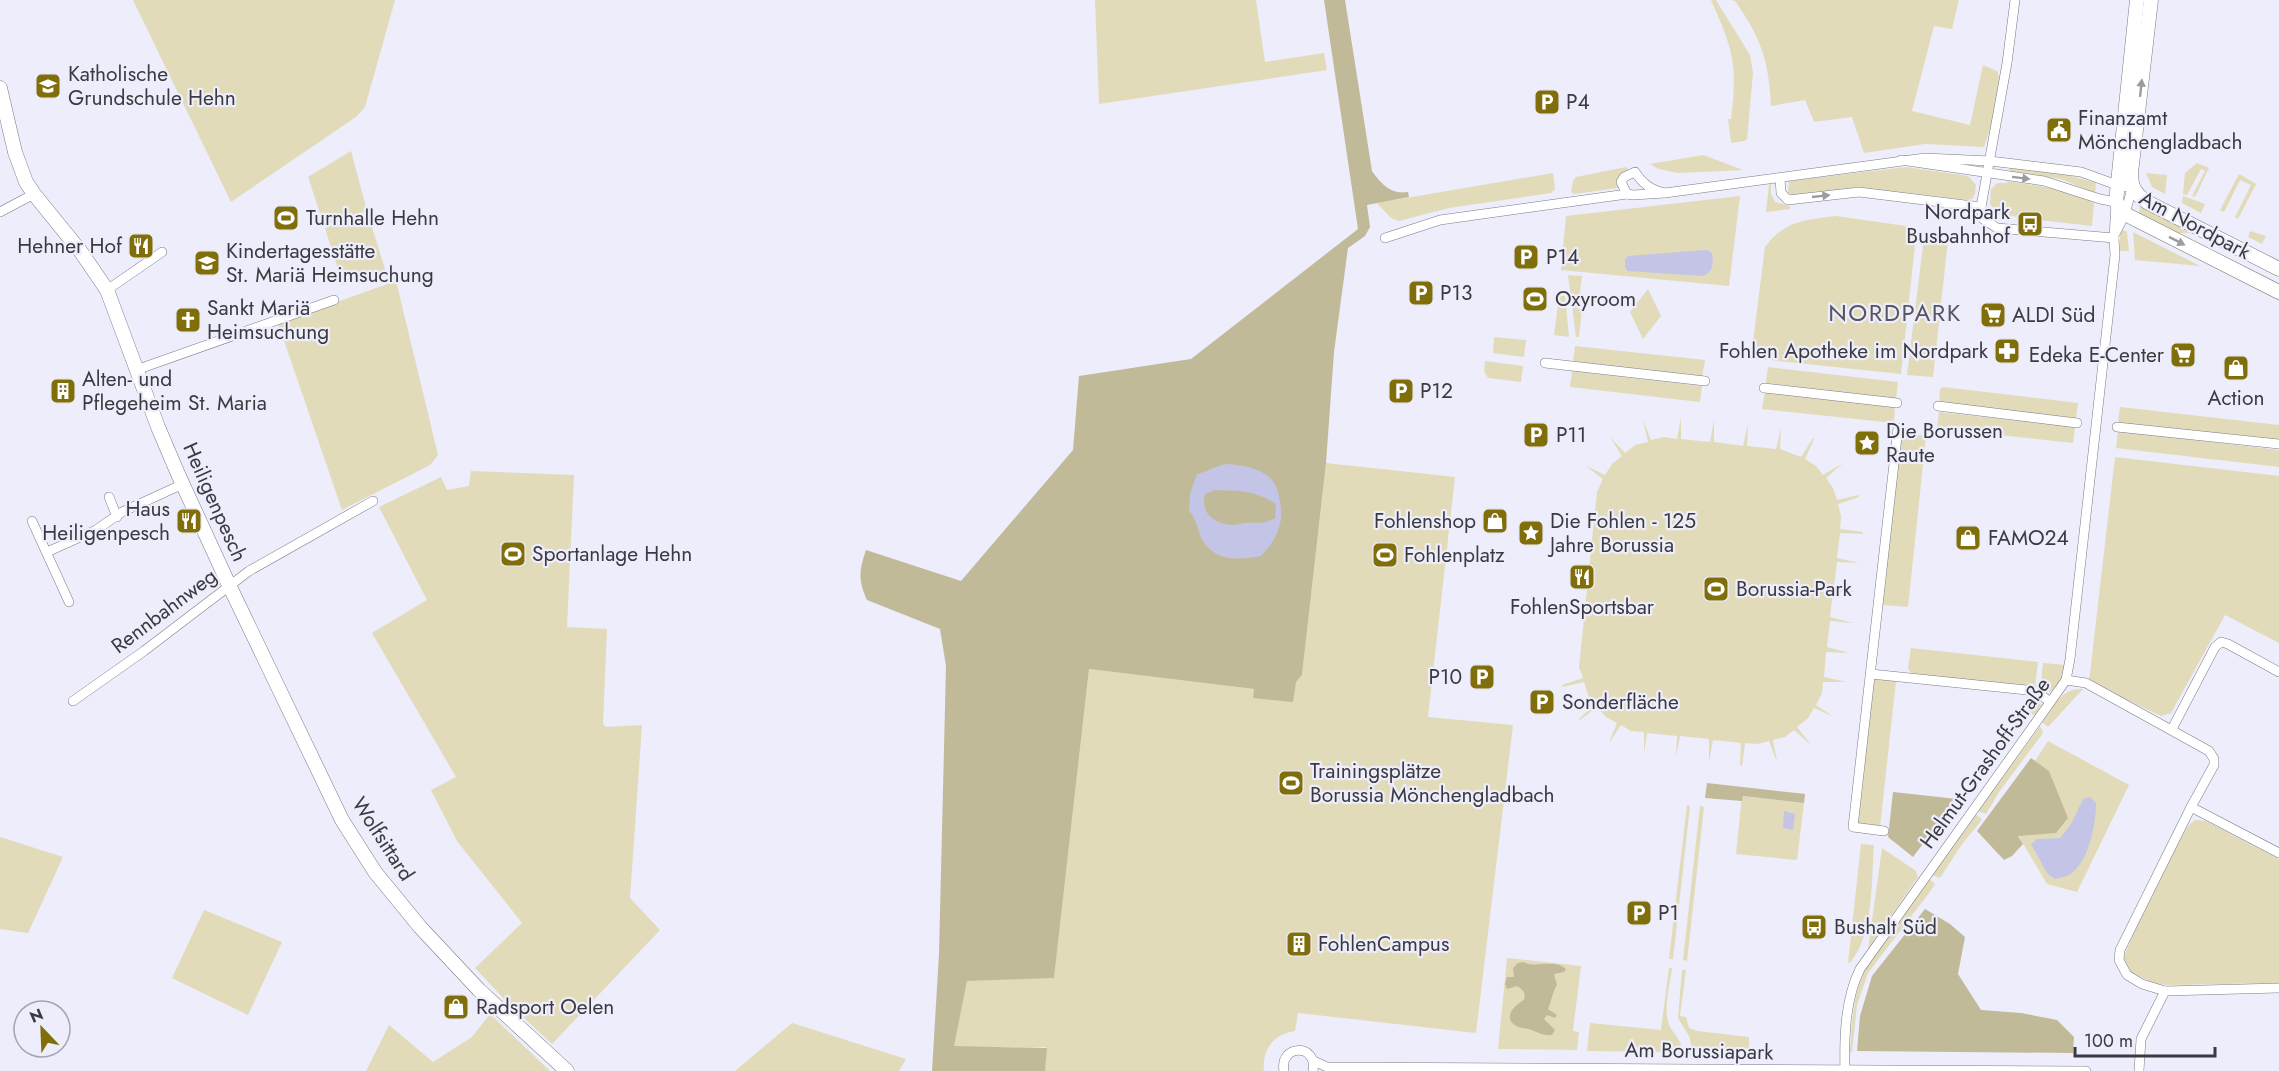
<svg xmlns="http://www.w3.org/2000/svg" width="2279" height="1071" font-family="Jost,sans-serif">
<rect width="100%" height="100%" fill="#ededfb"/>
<g fill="#e2dbb9">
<polygon points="133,0 395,0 365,107 356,117 231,202"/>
<polygon points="1095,0 1256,0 1265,62 1324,53 1327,70 1099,104"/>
<path d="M1711,0H1716L1750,55L1753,73L1747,139L1744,141L1731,143L1728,119H1731C1738,65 1733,49 1711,0Z"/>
<path d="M1731,0H1959L1952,29L1934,26L1912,111L1970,125L1983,65L1997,71C2005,87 1990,130 1984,147L1925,144L1864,153L1852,117L1814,122L1805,100L1771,106C1769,61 1761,38 1735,1Z"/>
<polygon points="351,151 367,211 324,225 308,177"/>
<polygon points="1703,155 1743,170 1678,173 1659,169 1650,164"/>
<polygon points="2197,163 2209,168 2195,197 2192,196 2205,171 2201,169 2187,195 2183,194 2185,173"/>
<polygon points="1626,167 1628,169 1619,181 1618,188 1574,194 1571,192 1573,181 1576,177"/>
<polygon points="1906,167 1968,176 1976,185 1975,194 1972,199 1968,200 1858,187 1794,195 1788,193 1789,181"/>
<polygon points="2010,168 2064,174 2096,183 2095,193 2061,179 2009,172"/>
<polygon points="1553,173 1555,189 1551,193 1449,208 1399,221 1391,218 1377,203"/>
<polygon points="2146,173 2167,175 2165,194 2152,187"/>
<polygon points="2239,174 2256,184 2238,219 2235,217 2251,185 2240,180 2224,212 2220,210"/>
<polygon points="2008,181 2069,191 2094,203 2092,226 2040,220 2040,217 2027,216 2026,218 1998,214 1990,204 1991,189 1997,183 2007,183"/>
<polygon points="1769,184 1771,184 1771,194 1775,202 1790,206 1790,209 1766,212"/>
<polygon points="1740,196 1729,286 1561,270 1566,216"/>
<polygon points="2183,196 2205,204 2201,213 2182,203"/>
<polygon points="2141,206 2191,231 2192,233 2175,233 2138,215"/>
<polygon points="368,215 386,272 343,285 325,228"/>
<path d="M1836,216L1906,226L1916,236L1901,374L1751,358L1765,247C1785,220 1806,220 1836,216Z"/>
<polygon points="2135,224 2279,297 2279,301 2134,227"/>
<polygon points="2120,229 2127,232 2129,251 2120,251"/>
<polygon points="2250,231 2266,236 2262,244 2248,237"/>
<polygon points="2133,232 2200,266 2135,260"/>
<polygon points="1924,238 1948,240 1933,377 1907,375"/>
<polygon points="1568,275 1582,276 1578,309 1582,309 1579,337 1576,337"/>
<polygon points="396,281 438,455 430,465 342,510 278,323"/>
<polygon points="1648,289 1661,316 1643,339 1630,312"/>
<polygon points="1559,296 1565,296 1569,337 1554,335"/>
<polygon points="1494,337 1526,340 1524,357 1493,353"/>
<polygon points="1575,346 1705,360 1702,377 1573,362"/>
<polygon points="1485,361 1523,366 1521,382 1488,378 1484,371"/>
<polygon points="1768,367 1898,382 1896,399 1766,383"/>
<polygon points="1572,371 1702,386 1700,402 1570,387"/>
<polygon points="1943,387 2078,403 2076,418 1939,403 1940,389"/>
<polygon points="1765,392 1895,407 1894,423 1762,409"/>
<polygon points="2120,407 2279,425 2279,441 2118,423"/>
<polygon points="1939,412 2075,427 2073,443 1937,428"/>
<polygon points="1681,417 1681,439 1710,442 1714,420 1714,442 1743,446 1748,424 1747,446 1776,449 1781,428 1780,449 1801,457 1813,438 1814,439 1805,459 1816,466 1823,475 1843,463 1826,478 1833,488 1837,500 1859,495 1859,497 1838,504 1841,516 1840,529 1863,532 1863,534 1840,533 1837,558 1859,563 1837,562 1834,587 1855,592 1833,592 1830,617 1853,623 1830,621 1827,647 1849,653 1826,652 1824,677 1846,682 1823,682 1822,693 1816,705 1834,717 1814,708 1808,718 1797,727 1811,745 1794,730 1785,737 1773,740 1777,762 1769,741 1758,744 1745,743 1742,766 1740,765 1741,743 1713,740 1709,762 1709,739 1680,736 1676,758 1677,736 1647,733 1644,754 1644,732 1631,731 1621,725 1609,743 1617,723 1606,717 1597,707 1580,720 1579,719 1595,704 1588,695 1584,682 1562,687 1562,685 1583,678 1579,667 1597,492 1603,479 1586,466 1605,475 1612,464 1622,456 1610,437 1625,453 1635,445 1648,442 1643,420 1651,440 1664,437 1677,439"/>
<polygon points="2118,431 2279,450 2279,467 2116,448"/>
<polygon points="1902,433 1926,436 1908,607 1882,605"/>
<polygon points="2115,457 2279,476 2279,643 2225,615 2171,713 2161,716 2089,682"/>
<path d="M1326,463L1455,477L1428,717L1513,725L1476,1033L1298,1013L1295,1031C1273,1034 1262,1050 1264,1071H1045L1046,1047H953L967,981L1054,977L1089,669L1254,689L1253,698L1296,681L1302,675Z"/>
<polygon points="471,471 574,475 567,627 607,629 603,724 606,727 642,725 630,898 660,930 552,1044 506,1001 475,968 522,923 457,841 431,790 456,777 372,633 427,600 379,507 441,477 447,490 469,486"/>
<polygon points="1911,648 2038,662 2035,687 1911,674 1908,668"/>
<polygon points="2043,663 2066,665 2059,683 2050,692 2040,691"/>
<polygon points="1874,679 1896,681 1880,827 1857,824"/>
<path d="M2083,689L2048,727L2042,722C2054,706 2061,688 2083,689Z"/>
<polygon points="2035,698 2039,699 2041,705 2035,715 2025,712"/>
<polygon points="2040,726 2043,733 1999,792 1986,814 1978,811"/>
<polygon points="2048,741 2129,785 2077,892 2047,884 2018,835 2056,833 2049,771 2035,761"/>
<polygon points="1742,796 1804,803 1797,860 1736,854"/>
<polygon points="1687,805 1690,806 1673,959 1669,959"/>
<polygon points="1700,806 1704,807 1687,961 1683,960"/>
<polygon points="1976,815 1981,818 1981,821 1962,844 1940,878 1932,875"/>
<polygon points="2195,820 2206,821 2279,859 2279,983 2167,985 2154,983 2128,971 2123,959 2154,886 2188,826"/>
<polygon points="0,837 63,857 28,933 0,929"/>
<path d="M1861,844L1874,845C1871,884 1874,930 1851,962L1848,963Z"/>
<polygon points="1882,848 1916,871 1918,877 1868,949"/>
<path d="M1929,879L1935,884L1929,893L1868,973L1857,1005L1852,1052H1850C1852,1022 1853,994 1866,967Z"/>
<polygon points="204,910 282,942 248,1015 172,978"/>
<polygon points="1507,958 1581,966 1573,1031 1579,1032 1577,1050 1498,1049"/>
<path d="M1669,968H1672C1670,984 1664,1006 1668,1022C1672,1034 1682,1038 1682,1052L1587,1051L1590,1023L1661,1030Z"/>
<polygon points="1682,970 1686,970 1680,1016 1686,1017 1689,1028 1697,1031 1749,1037 1749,1052 1693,1052 1689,1036 1678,1018"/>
<polygon points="490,1014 550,1071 366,1071 389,1025 433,1062 472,1037"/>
<polygon points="792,1023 906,1059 899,1071 735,1071"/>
</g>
<g fill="#c1ba99">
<path d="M1324,0H1345L1372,171C1381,184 1391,195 1408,192L1409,197L1367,205L1370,227L1365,236L1348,248L1334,352L1326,463L1302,675L1296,682L1293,702L1253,698L1254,689L1089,669L1054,978L967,981L954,1046L1047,1048L1045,1071H932L939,954L946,666L940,629L867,600C858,580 859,571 866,550L961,581L1073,450L1079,376L1191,359L1358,229Z"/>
<polygon points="2031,758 2049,771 2068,818 2056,833 2018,836 2023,844 2012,856 2004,860 1977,831"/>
<polygon points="1707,783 1805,794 1804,803 1743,796 1742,801 1705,798"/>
<polygon points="1893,792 1957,799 1913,857 1888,837"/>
<polygon points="1925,909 1950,924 1965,937 1958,974 1981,1010 2021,1013 2057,1020 2074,1037 2073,1053 1857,1051 1860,1016 1872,976"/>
<path d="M1523,962C1537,969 1553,958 1566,969L1564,972L1554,974L1557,985C1552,993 1552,1000 1548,1009L1557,1015L1555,1018L1547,1015L1544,1019L1555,1030L1552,1035C1543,1036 1537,1032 1529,1029C1525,1028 1518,1028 1515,1025C1502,1017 1516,1004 1524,1000C1526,993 1523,990 1517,986L1507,989L1505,984L1507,977H1514L1513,968L1518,963Z"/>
</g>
<g fill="#c4c5e6" fill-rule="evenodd">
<path d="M1705,250L1711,252C1715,261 1713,273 1703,276L1627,271L1625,267V259L1628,256Z"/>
<path d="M1228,464C1242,465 1263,469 1272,480C1276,485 1278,491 1279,497C1285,521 1278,538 1261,556C1240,560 1216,562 1203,541C1197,531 1199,522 1189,511L1190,494L1197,474C1209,471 1217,465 1228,464ZM1215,490C1224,491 1231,490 1239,491C1252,492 1266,497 1276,504L1275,518C1265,525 1257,522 1247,523C1242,523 1237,525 1232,525C1214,524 1200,513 1205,494Z"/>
<path d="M2090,797L2096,803C2096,824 2089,863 2069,875C2065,877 2059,878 2055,879L2047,873L2031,844L2037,839L2060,838L2071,824L2083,799Z"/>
<polygon points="1784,811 1795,814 1793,830 1783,828"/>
</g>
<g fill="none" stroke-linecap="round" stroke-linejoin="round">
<g stroke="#7a7b87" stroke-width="10">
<g id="street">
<polyline points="2015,0 2007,63 1981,207 1983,219 1997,228 2114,238"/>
<polyline points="1780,178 1781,193 1788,200 1859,192 1981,207"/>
<path d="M1665,193L1633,195L1627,194L1621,182L1624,177L1635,172C1643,184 1651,190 1665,193L1925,158L1990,161L2081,172L2117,185L2132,188L2125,214L2116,232"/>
<polyline points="0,212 34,194"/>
<polyline points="1385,238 1440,220 1627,194"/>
<polyline points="107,290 162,252"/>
<polyline points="1545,363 1705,381"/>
<polyline points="136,370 334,300"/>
<polyline points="1764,388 1897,403"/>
<polyline points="1938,406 2077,423"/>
<polyline points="2117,427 2279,444"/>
<polyline points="109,497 117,517"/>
<polyline points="32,521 69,602"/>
<polyline points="47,552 96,530 122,512 183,484"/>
<polyline points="1871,674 2036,691 2050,702"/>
<polyline points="2066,680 2086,683 2209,751 2214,759 2214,765 2191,807"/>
<polyline points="73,701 144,651 249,571 373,501"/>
<polyline points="2172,729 2215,647 2221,642 2228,644 2279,672"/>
<polyline points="1884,831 1853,827 1898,428"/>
<polyline points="2279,853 2191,807 2120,950 2119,960 2127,975 2142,984 2165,991 2279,988"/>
<polyline points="1314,1061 1327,1067 2086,1071"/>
<path d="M1284,1071C1279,1044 1318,1043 1313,1071"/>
<path d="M1845,1071C1844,1038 1845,999 1860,969L2066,680L2070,659L2115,255L2114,238L2116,202L2100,199L2044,181L1901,160"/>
<polyline points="2139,1071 2141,1039 2165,991"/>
</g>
</g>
<g stroke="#7a7b87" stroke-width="15">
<g id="secondary">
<polyline points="2137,0 2116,202 2125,214 2279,292"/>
<path d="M2151,0L2131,173C2131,187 2135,194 2147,202L2279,269"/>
<polyline points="0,88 15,152 26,182 34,194 81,252 107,290 158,427 178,474 229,585 342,820 375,872 420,927 479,990 567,1071"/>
</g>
</g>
<use href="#street" stroke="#fff" stroke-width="9"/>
<use href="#secondary" stroke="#fff" stroke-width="14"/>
</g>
<defs><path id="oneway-solid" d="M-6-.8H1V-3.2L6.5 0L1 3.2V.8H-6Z" transform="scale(1.5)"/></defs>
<g fill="#9c9ca0">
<use href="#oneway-solid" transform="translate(2141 88) rotate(-84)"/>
<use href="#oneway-solid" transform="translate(2021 178) rotate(7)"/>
<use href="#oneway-solid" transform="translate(1821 196) rotate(-6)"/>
<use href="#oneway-solid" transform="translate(2177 241) rotate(27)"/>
</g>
<defs>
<g id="school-square" transform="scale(1.35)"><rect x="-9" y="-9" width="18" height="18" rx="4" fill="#806e0b" stroke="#ededfb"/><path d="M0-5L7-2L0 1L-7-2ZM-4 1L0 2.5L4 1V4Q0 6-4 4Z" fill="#fff"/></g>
<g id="parking-square" transform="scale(1.35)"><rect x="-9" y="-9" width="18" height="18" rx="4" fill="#806e0b" stroke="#ededfb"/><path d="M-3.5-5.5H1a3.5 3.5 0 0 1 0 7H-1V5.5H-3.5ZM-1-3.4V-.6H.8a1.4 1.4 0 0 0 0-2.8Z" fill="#fff"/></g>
<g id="civic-square" transform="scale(1.35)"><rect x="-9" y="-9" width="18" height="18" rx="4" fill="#806e0b" stroke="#ededfb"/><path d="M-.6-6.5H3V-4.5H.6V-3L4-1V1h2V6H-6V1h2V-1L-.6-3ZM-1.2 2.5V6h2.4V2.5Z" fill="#fff"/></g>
<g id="stadium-square" transform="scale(1.35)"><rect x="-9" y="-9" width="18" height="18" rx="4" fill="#806e0b" stroke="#ededfb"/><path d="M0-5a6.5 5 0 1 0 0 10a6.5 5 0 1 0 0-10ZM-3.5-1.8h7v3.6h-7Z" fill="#fff"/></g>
<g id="bus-square" transform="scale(1.35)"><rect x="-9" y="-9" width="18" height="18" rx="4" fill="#806e0b" stroke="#ededfb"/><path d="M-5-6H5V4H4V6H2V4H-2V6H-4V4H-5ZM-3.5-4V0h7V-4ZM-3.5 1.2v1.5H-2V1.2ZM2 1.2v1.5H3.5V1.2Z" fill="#fff"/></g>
<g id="restaurant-square" transform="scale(1.35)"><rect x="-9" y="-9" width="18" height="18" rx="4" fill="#806e0b" stroke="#ededfb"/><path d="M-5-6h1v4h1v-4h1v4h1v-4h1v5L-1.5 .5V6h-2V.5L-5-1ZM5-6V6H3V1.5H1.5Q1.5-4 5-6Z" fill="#fff"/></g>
<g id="supermarket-square" transform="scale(1.35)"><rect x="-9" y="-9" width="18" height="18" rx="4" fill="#806e0b" stroke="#ededfb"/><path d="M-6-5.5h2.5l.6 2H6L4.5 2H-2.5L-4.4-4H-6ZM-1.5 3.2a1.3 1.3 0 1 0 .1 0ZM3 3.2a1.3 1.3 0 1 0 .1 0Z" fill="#fff"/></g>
<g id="church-square" transform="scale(1.35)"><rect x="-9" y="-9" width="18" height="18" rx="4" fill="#806e0b" stroke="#ededfb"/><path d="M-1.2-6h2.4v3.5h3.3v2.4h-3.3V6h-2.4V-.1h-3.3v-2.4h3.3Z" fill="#fff"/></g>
<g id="pharmacy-square" transform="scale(1.35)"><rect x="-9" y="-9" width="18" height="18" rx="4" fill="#806e0b" stroke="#ededfb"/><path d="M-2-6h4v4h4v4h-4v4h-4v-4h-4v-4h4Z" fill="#fff"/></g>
<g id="shop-square" transform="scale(1.35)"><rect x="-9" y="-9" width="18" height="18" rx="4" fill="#806e0b" stroke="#ededfb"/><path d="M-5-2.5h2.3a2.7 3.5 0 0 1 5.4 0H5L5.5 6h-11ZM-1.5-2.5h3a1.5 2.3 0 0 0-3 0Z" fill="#fff"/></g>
<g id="building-square" transform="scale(1.35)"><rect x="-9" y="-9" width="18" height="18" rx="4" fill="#806e0b" stroke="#ededfb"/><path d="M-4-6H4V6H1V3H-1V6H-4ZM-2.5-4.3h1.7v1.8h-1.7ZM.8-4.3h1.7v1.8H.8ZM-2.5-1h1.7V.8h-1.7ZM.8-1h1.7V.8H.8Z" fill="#fff"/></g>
<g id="sight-square" transform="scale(1.35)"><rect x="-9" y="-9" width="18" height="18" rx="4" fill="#806e0b" stroke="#ededfb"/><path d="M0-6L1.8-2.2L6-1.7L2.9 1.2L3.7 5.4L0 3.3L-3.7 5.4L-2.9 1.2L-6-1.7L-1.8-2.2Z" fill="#fff"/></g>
</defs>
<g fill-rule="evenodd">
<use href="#school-square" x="48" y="86"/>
<use href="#parking-square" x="1547" y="102"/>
<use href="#civic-square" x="2059" y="130"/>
<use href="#stadium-square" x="286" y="218"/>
<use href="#bus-square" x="2030" y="224"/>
<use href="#restaurant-square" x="141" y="246"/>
<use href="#parking-square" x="1526" y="257"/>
<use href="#school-square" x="207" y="263"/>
<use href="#parking-square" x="1421" y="293"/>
<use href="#stadium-square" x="1535" y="299"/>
<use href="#supermarket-square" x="1993" y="315"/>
<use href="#church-square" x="188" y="320"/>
<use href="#pharmacy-square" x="2007" y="351"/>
<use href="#supermarket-square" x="2183" y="355"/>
<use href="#shop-square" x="2236" y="368"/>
<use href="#building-square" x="63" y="391"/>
<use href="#parking-square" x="1401" y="391"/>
<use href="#parking-square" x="1536" y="435"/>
<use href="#sight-square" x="1867" y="443"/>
<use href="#restaurant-square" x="189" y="521"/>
<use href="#shop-square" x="1495" y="521"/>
<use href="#sight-square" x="1531" y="533"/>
<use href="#shop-square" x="1968" y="538"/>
<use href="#stadium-square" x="513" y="554"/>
<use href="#stadium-square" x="1385" y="555"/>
<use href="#restaurant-square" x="1582" y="577"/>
<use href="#stadium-square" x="1716" y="589"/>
<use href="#parking-square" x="1482" y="677"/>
<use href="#parking-square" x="1542" y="702"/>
<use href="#stadium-square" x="1291" y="783"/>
<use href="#parking-square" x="1639" y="913"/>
<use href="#bus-square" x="1814" y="927"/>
<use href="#building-square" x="1299" y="944"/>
<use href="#shop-square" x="456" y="1007"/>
</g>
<g text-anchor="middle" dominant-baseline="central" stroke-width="4.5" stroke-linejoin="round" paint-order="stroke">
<g font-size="21" fill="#3a3a40" stroke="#ededfb" text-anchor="start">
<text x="68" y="74">Katholische<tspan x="68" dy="24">Grundschule Hehn</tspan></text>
<text x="1566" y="102">P4</text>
<text x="2078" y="118">Finanzamt<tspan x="2078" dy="24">Mönchengladbach</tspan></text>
<text x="2010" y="212" text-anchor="end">Nordpark<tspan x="2010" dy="24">Busbahnhof</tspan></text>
<text x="306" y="218">Turnhalle Hehn</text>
<text x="122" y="246" text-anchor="end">Hehner Hof</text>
<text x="226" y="251">Kindertagesstätte<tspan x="226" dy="24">St. Mariä Heimsuchung</tspan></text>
<text x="1546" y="257">P14</text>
<text x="1440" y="293">P13</text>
<text x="1555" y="299">Oxyroom</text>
<text x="207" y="308">Sankt Mariä<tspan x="207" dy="24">Heimsuchung</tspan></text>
<text x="2012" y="315">ALDI Süd</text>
<text x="1988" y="351" text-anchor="end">Fohlen Apotheke im Nordpark</text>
<text x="2164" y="355" text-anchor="end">Edeka E-Center</text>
<text x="82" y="379">Alten- und<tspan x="82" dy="24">Pflegeheim St. Maria</tspan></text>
<text x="1420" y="391">P12</text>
<text x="2236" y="398" text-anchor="middle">Action</text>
<text x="1886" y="431">Die Borussen<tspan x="1886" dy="24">Raute</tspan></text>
<text x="1556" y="435">P11</text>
<text x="170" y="509" text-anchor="end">Haus<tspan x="170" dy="24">Heiligenpesch</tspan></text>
<text x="1476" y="521" text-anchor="end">Fohlenshop</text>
<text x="1550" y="521">Die Fohlen - 125<tspan x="1550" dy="24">Jahre Borussia</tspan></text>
<text x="1988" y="538">FAMO24</text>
<text x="532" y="554">Sportanlage Hehn</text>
<text x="1404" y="555">Fohlenplatz</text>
<text x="1736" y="589">Borussia-Park</text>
<text x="1582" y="607" text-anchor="middle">FohlenSportsbar</text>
<text x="1462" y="677" text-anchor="end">P10</text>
<text x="1562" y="702">Sonderfläche</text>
<text x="1310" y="771">Trainingsplätze<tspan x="1310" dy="24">Borussia Mönchengladbach</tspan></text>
<text x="1658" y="913">P1</text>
<text x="1834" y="927">Bushalt Süd</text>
<text x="1318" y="944">FohlenCampus</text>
<text x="476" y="1007">Radsport Oelen</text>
</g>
<g font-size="21" fill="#3a3a40" stroke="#ededfb">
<text transform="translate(2195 225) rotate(28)">Am Nordpark</text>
<text transform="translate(215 502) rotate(66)">Heiligenpesch</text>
<text transform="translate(164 611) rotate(-37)">Rennbahnweg</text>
<text transform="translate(1985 763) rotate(-54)">Helmut-Grashoff-Straße</text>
<text transform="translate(383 839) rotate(57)">Wolfsittard</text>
<text transform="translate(1699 1051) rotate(1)">Am Borussiapark</text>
</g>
<g font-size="24" letter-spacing="1.5" fill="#565662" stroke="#ededfb">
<text x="1895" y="312">NORDPARK</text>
</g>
</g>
<g transform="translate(42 1029) rotate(337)"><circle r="28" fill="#ededfb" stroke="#a5a5b0" stroke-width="1.5"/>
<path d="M0-4.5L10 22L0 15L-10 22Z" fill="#806e0b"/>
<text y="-9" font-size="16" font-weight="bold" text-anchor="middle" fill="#3a3a40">N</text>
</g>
<path d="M2075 1047v9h140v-9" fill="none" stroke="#3a3a40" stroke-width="3"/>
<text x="2084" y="1047" font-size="18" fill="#3a3a40" stroke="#ededfb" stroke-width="4.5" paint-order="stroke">100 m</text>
</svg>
